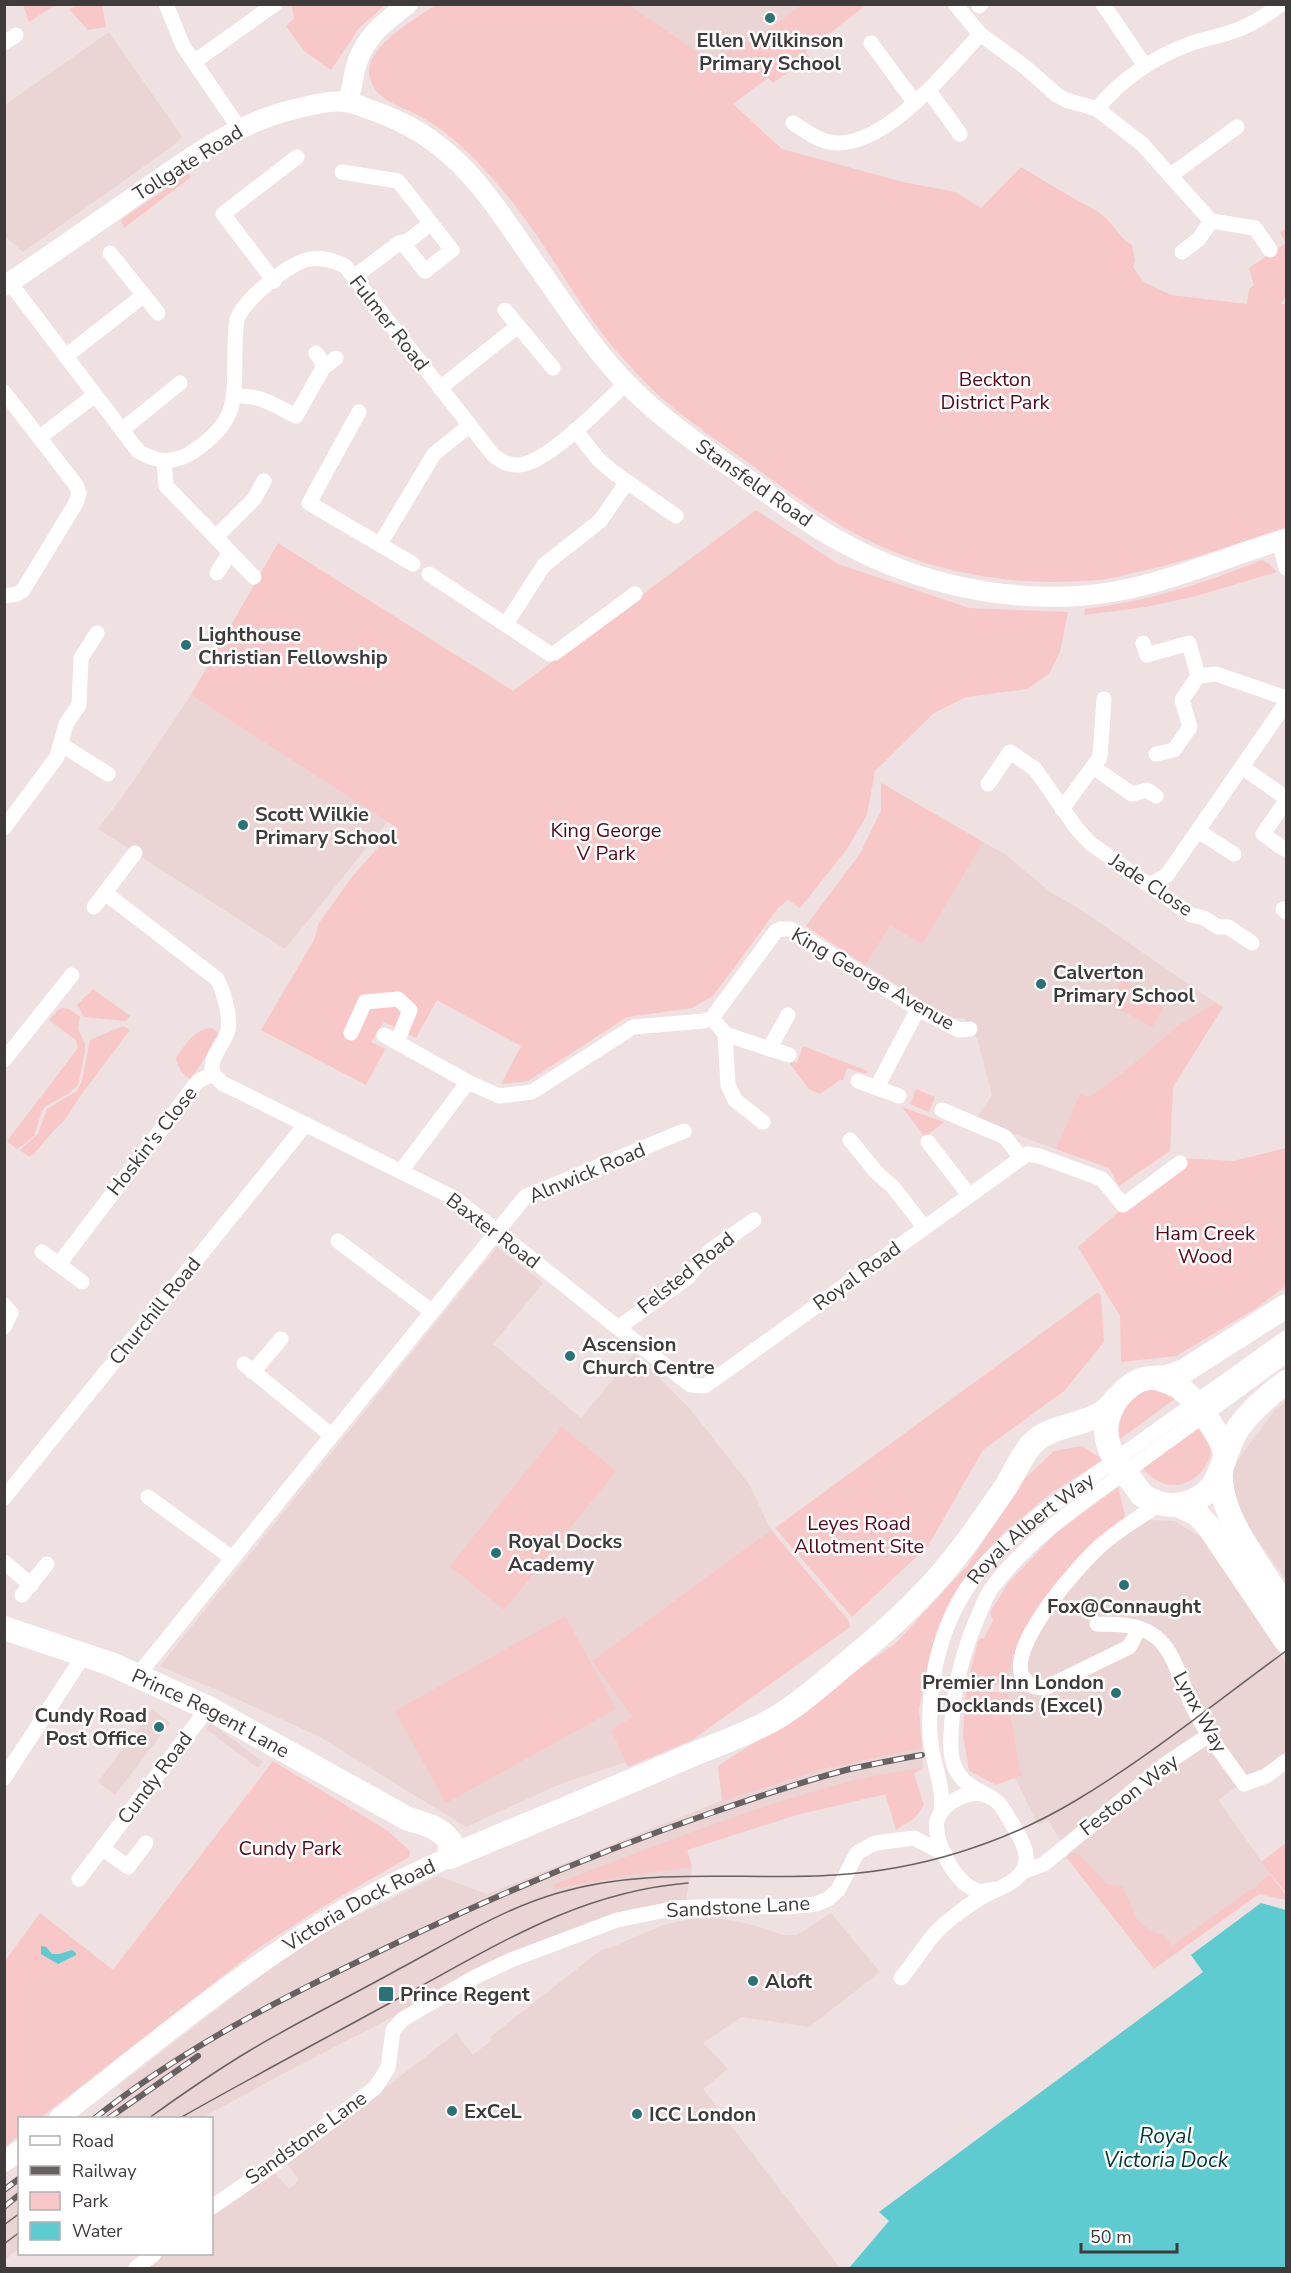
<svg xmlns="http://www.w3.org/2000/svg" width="1291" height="2273" font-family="'Nunito Sans',sans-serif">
<rect width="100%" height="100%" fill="#efe1e1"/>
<g fill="#ebd4d4">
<polygon points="629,5 801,5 766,31 710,62"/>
<polygon points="109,32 182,137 170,148 23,252 5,236 5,105"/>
<polygon points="191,695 388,821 285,949 98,829 133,782"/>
<polygon points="881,783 1006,855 1050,892 1078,908 1216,1003 1181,1023 1125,1071 1089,1097 1080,1094 1056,1149 975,1120 992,1095 977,1038 964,1018 953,1018 934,1009 806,926 860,854 881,811"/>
<polygon points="497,1247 543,1283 493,1344 581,1418 635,1353 690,1409 749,1484 771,1530 592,1661 632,1717 611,1730 626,1762 560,1784 466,1827 320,1737 224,1693 160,1666"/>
<polygon points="1286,1401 1286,1580 1250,1529 1239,1508 1231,1485 1233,1466 1275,1410"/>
<polygon points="1126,1519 1174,1521 1206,1540 1286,1663 1286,1752 1218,1800 1270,1873 1256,1892 1170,1949 1154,1943 1069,1856 1048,1820 1038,1825 1015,1778 1023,1775 1019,1768 1006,1676 1029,1625"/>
<polygon points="152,1709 170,1723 115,1795 98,1782"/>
<polygon points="211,1723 263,1762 258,1768 206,1729"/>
<polygon points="922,1748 923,1767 886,1794 796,1815 687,1850 692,1867 685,1905 456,1980 395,2016 288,2071 202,2118 91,2118 123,2093 118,2086 239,1992 292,1953 341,1923 438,1876 487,1894 726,1799 823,1769"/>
<polygon points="831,1913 880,1972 809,2027 741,2017 703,2043 728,2069 703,2089 828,2252 838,2266 835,2268 144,2268 163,2254 212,2254 212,2216 272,2169 289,2189 299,2180 287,2164 456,2033 473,2055 492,2040 490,2037 601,1950 610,1948 663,1925 691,1919 723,1919 753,1925 782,1935 797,1935"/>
<polygon points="19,2174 19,2248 5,2260 5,2186"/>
</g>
<g fill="#f8c7c8">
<polygon points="83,4 102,5 106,27 88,30 69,9"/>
<polygon points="23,5 23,4 55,5 29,22"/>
<polygon points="292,5 292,4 385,5 359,28 331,70 304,51 286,26 294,19"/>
<path d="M436,5H629L710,61L766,31L801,5H866L806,52L809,57L773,83L768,78L733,104L782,149L903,182L955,192L981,208L1021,167C1046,182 1073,198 1098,212C1112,220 1118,238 1132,245L1135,260L1133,267L1144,282L1171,295L1247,304L1249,289L1254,285L1249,268L1286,243L1280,233L1286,228V296L1281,304H1286V527C1236,544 1186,562 1133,573C1121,576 1109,579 1097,580C1015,588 925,572 852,532C820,514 790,492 760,471C730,449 699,429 670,405C650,389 632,368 614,348C572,298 544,237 500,187C478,161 453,135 423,118C409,110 391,105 379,94C374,90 370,80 369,73C368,45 416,18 436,5Z"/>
<polygon points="188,173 191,177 124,228 121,220"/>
<polygon points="756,510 838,564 969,608 1068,612 1060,652 1049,674 1027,689 966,697 934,713 875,771 867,815 847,849 800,908 788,900 778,908 713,996 692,1008 627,1017 528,1081 501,1084 521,1046 437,1000 416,1038 384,1022 371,1042 385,1049 366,1085 261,1030 314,940 319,923 352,877 396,827 191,695 278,543 513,691"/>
<path d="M1262,560L1269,564L1277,572L1192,597L1146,607L1084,615L1085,609C1150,601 1201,584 1262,560Z"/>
<polygon points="881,783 983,842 922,944 890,925 865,965 806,926 860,854 881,811"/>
<polygon points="1122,980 1165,1004 1152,1027 1109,1003"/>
<polygon points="93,989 130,1016 126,1021 84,1017 77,1005"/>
<polygon points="1216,1003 1223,1007 1173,1087 1170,1151 1119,1186 1109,1168 1056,1149 1080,1094 1089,1097 1125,1071 1181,1023"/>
<polygon points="63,1008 69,1009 80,1017 78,1029 85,1044 85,1051 78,1085 68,1094 46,1106 42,1111 34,1136 17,1149 7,1141 78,1048 76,1040 49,1020 59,1009"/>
<polygon points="123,1026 130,1030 81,1095 64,1121 55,1129 33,1155 29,1157 20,1150 38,1134 47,1109 77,1091 82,1081 90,1040"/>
<path d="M211,1028L220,1034L191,1079C182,1075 178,1067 176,1058C186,1044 193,1030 211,1028Z"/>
<polygon points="803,1046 868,1071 866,1074 847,1068 843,1080 840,1080 820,1094 809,1089 790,1064 791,1061 797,1063"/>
<polygon points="916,1089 935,1097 929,1112 910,1104"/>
<polygon points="902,1107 944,1122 925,1137"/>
<polygon points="1286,1148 1286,1286 1255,1309 1176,1356 1121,1362 1120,1316 1078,1247 1181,1158 1233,1161"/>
<polygon points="1098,1292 1101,1296 1104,1342 1064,1391 983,1450 928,1546 852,1617 775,1528"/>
<polygon points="1145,1383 1180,1395 1120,1439 1114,1416"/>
<path d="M1201,1426C1204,1431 1209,1437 1210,1443C1215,1465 1192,1487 1170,1485C1159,1484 1149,1475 1142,1468Z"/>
<polygon points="562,1427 616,1471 504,1610 450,1566"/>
<polygon points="1082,1446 1103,1460 1051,1493 1003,1533 957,1590 940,1623 931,1655 919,1708 922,1748 823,1769 722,1801 718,1766 803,1711 852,1673 895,1644 968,1565 1018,1485 1054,1451"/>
<polygon points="1118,1487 1126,1519 1029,1625 1006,1676 1007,1686 967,1682 979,1639 984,1638 993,1620 990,1612 1009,1582 1056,1533"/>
<polygon points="771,1530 848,1620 850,1627 692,1740 628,1767 611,1730 632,1717 592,1661"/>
<polygon points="565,1616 616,1709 446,1803 395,1711"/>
<polygon points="966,1690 1008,1693 1019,1767 1023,1775 996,1785 969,1771 963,1735"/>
<polygon points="273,1761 388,1831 410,1851 409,1857 319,1909 260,1947 40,2118 20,2118 19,2135 5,2147 5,1961 40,1913 113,1970"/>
<path d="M923,1767L914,1774L924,1805L915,1818L896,1830L885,1794L796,1815L687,1850L692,1867L629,1875L555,1889L553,1885C652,1847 749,1808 851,1781C875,1775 899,1772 923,1767Z"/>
<polygon points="1286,1843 1286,1893 1261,1862"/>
<polygon points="1073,1852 1080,1855 1107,1884 1122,1886 1138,1921 1152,1932 1163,1935 1172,1946 1248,1891 1256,1888 1258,1884 1270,1874 1286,1895 1286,1900 1259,1894 1154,1969 1066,1857"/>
</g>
<g fill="#5dcbcf">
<polygon points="1261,1903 1286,1910 1286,2268 849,2268 889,2221 879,2212 1203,1972 1191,1955"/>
<polygon points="41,1946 46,1947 52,1954 59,1954 72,1950 76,1953 76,1955 58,1964 41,1954"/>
</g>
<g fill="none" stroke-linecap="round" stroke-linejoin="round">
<g stroke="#fff" stroke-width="15">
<polyline points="166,4 183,46 239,128"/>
<polyline points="955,4 980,34 1025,67 1057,95 1066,100 1097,109 1142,144 1211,221 1255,228 1270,250"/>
<polyline points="1103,4 1145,66"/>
<polyline points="979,6 981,4"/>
<polyline points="4,43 16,35"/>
<polyline points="871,43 915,103"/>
<polyline points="194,62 275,4"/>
<polyline points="929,91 960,134"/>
<path d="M1097,109C1122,78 1154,57 1192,43C1206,38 1222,36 1237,30C1253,24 1267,15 1281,4"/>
<path d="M793,123C803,129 814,138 825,141C878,157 949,69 980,34"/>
<polyline points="342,172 398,181 452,250 425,271 406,247 399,243"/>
<polyline points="1171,175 1237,127"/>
<polyline points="1182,252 1199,239 1211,221"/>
<polyline points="110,253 158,313"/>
<polyline points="354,277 399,243 408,241 431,223"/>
<polyline points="274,281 223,214 297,157"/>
<path d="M10,283L138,451C157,463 175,464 194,451C238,421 234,402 235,352C235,341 235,331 237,320C243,300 289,263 310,259C323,257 333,260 345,266L493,455C501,461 508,466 519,465C548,463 604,404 626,383"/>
<polyline points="505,310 553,368"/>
<polyline points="316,353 321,360 323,368"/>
<polyline points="66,356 144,295"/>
<polyline points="440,388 518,326"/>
<polyline points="4,392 76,485 79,493 76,503 23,590 17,594 4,596"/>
<path d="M234,396C262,395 272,404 296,416L323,368L336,358"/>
<polyline points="359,412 309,503 413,564"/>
<polyline points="122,430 180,383"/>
<polyline points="575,430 598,459 613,472 676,516"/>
<polyline points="40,437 95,395"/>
<polyline points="164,461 166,486 254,577"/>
<polyline points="216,537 254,499 264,481"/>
<polyline points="1279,541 1286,568"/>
<polyline points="380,544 434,454 469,426"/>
<polyline points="217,573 230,552"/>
<polyline points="429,574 550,654 555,653 635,594"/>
<polyline points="506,624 544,565 600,521 627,482"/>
<polyline points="1143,643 1147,655 1189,643 1198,676 1182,700 1190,727 1174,750 1156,754"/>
<polyline points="1198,676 1216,674 1286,698"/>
<polyline points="62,745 108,774"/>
<polyline points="1093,767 1132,794 1147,790 1156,796"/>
<polyline points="1242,767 1286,798"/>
<polyline points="988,784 1010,752 1035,769 1077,829 1090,843 1191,915 1204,918 1218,927 1228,927 1252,943"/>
<polyline points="1062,809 1100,757 1104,699"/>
<polyline points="4,828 57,757 66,724 79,705 81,658 97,633"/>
<polyline points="1198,831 1234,854"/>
<polyline points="1284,849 1263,834 1286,801"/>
<polyline points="1145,883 1153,883 1167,875 1286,703"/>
<path d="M105,893L217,979C223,989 231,1018 228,1030C224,1046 208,1056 213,1074"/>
<polyline points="94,907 135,853"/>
<polyline points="1283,909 1286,912"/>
<polyline points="712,1018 725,1034 728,1085 735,1100 763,1122"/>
<polyline points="351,1033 365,1002 398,999 410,1010 397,1042"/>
<polyline points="725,1034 789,1055"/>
<polyline points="384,1035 468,1082 499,1096 532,1092 633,1027 704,1021 712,1018 776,931 781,929 791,929 918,1009 959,1030 970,1029"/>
<polyline points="769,1049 788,1015"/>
<polyline points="4,1060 72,975"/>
<polyline points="213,1074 222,1083 456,1199 685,1381 691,1385 705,1386 1027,1154 1039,1156 1102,1179 1123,1205 1180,1163"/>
<polyline points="858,1081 899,1096"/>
<polyline points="877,1087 918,1009"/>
<polyline points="942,1110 1005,1137 1021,1158"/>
<polyline points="850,1140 876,1172 893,1187 924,1227"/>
<polyline points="928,1142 969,1195"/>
<polyline points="401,1171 468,1082"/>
<polyline points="338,1241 431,1311"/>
<polyline points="42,1252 82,1282"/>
<polyline points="59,1264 198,1081 213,1074"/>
<polyline points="4,1305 11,1313 4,1327"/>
<polyline points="619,1327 687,1278 711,1250 754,1220"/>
<polyline points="244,1364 331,1435"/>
<polyline points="253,1372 281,1339"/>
<polyline points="148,1497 232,1558"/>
<polyline points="4,1498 306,1124"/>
<polyline points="4,1562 31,1585"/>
<polyline points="22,1595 47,1564"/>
<path d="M1097,1624C1115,1625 1134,1623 1150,1633C1175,1647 1180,1683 1193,1707C1206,1734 1226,1759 1244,1784L1266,1776L1286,1761"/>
<path d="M1139,1629L1129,1647L1047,1687C1036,1689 1029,1686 1023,1677C1005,1647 1083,1559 1106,1541C1123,1527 1142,1516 1159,1504"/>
<polyline points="138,1675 525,1197 684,1131"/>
<polyline points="4,1778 84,1655"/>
<path d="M985,1794C948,1778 949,1755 952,1719C955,1682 964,1648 979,1614C983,1606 986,1596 991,1589C1029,1538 1084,1501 1135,1465C1186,1428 1236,1392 1286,1355"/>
<path id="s1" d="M941,1812C945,1786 931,1760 930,1735C927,1673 944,1610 986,1563C1003,1544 1024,1528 1044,1511L1286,1338"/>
<polyline points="102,1848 128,1867 146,1843"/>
<polyline points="1022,1872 1044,1864 1167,1763 1209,1735"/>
<polyline points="79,1879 208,1708"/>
<path d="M901,1978C912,1965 921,1951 931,1938C940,1926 964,1908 977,1900C993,1889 1022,1884 1026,1862C1029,1847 1012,1825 1005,1812C998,1800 986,1791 972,1794C958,1796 941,1806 937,1821C933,1842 957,1887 979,1891C985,1892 992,1889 997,1889"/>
<polyline points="212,2207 269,2168 375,2088 388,2068 393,2030 403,2019 475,1977 511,1960 617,1920 676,1908 722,1906 788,1907 816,1904 828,1899 838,1890 857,1853 875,1843 914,1838 945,1854"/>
<polyline points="136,2268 154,2254"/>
</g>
<g stroke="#fff" stroke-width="20">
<path d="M346,102C353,91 352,82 355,70C362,39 384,22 408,4"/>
<path d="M4,286C45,259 85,231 125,203C180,165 232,123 299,108C313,105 330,100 345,102C355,103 365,108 374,111C461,141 492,203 542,273C568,310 594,350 626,383C661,419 705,449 746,478C780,502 813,528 849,546C919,583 1000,601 1079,596C1153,591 1217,559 1286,539"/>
<path id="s2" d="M59,2118C139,2055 219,1989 304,1934C350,1904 400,1879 450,1857"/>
<polyline points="4,2162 20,2150"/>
</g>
<g stroke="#fff" stroke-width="24">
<path d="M1286,1306L1184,1371C1178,1373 1172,1376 1166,1377C1157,1378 1146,1377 1138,1381C1114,1394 1099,1422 1110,1449C1116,1465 1132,1480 1142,1495C1154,1503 1168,1507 1182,1504C1226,1495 1219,1456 1239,1427C1252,1409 1270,1394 1286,1382"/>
<path d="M1155,1378C1166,1381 1177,1384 1185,1392C1199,1405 1222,1438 1226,1455"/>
<path d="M1221,1472C1218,1516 1263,1570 1286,1607"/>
<polyline points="1178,1505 1197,1514 1209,1527 1286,1641"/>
<path id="s3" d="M4,1628L111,1664L208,1708L408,1819C425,1824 438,1826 450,1841V1857"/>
<path d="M450,1857C530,1823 610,1791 689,1756C718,1744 749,1734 776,1718C799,1704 820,1686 841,1668C870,1644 899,1620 925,1592C956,1560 980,1524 1005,1488C1014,1474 1020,1458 1031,1445C1055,1419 1095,1430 1116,1399"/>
</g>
<g stroke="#686161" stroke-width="1.5">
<path d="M149,2118C181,2095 214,2072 249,2051C297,2022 349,1997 399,1969C450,1942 502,1909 558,1893C648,1866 743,1881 835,1875C919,1870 1003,1844 1075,1801C1149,1757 1217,1701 1286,1651"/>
<path d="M180,2118C252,2077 326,2038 399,1998C494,1947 577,1892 688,1883"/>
<polyline points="4,2225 20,2213"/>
<polyline points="4,2244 20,2232"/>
</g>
<g stroke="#686161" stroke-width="6">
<g id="rail">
<path d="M95,2118C183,2048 284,1997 386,1948C492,1897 600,1851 711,1813C757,1797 803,1781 850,1769C874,1764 898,1759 922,1755"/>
<polyline points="109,2118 198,2056"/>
<polyline points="4,2190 20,2178"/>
<polyline points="4,2207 20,2194"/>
</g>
</g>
<use href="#rail" stroke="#fff" stroke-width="4" stroke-dasharray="11" stroke-linecap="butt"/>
</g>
<g fill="#297376" stroke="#fff" stroke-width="2">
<circle cx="770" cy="18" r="6"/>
<circle cx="186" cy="645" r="6"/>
<circle cx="243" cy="825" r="6"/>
<circle cx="1041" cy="984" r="6"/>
<circle cx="570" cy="1356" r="6"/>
<circle cx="496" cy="1553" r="6"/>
<circle cx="1124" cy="1585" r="6"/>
<circle cx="1116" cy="1693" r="6"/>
<circle cx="159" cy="1727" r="6"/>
<circle cx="753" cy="1981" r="6"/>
<rect x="378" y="1986" width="16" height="16" rx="3"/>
<circle cx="452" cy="2111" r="6"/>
<circle cx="637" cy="2114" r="6"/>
</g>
<g text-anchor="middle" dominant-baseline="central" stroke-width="5" stroke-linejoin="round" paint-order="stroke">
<g font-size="20" font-weight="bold" fill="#403b3b" stroke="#fff" text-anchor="start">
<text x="770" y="40" text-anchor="middle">Ellen Wilkinson<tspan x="770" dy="23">Primary School</tspan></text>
<text x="198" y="634">Lighthouse<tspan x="198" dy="23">Christian Fellowship</tspan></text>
<text x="255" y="814">Scott Wilkie<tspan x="255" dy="23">Primary School</tspan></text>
<text x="1053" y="972">Calverton<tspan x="1053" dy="23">Primary School</tspan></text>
<text x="582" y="1344">Ascension<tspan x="582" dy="23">Church Centre</tspan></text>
<text x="508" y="1541">Royal Docks<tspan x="508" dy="23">Academy</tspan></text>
<text x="1124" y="1606" text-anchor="middle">Fox@Connaught</text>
<text x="1104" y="1682" text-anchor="end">Premier Inn London<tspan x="1104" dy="23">Docklands (Excel)</tspan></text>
<text x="147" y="1715" text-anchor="end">Cundy Road<tspan x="147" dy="23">Post Office</tspan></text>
<text x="765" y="1981">Aloft</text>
<text x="400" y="1994">Prince Regent</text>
<text x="464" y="2111">ExCeL</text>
<text x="649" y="2114">ICC London</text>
</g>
<g font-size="20" fill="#403b3b" stroke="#fff">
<text transform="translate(188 163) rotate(-32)">Tollgate Road</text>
<text transform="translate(389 323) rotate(52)">Fulmer Road</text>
<text transform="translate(754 483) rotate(35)">Stansfeld Road</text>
<text transform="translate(1151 885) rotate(34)">Jade Close</text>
<text transform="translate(873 979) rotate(30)">King George Avenue</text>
<text transform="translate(152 1141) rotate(-52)">Hoskin's Close</text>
<text transform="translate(587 1173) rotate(-23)">Alnwick Road</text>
<text transform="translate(493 1231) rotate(37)">Baxter Road</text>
<text transform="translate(686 1273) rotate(-39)">Felsted Road</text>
<text transform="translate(857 1276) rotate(-36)">Royal Road</text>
<text transform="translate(155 1311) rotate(-51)">Churchill Road</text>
<text stroke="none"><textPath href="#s1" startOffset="320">Royal Albert Way</textPath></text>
<text transform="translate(1200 1712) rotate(61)">Lynx Way</text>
<text stroke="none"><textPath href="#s3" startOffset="224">Prince Regent Lane</textPath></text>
<text transform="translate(155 1778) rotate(-53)">Cundy Road</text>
<text transform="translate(1129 1795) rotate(-38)">Festoon Way</text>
<text stroke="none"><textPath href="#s2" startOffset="369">Victoria Dock Road</textPath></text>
<text transform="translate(738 1907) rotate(-3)">Sandstone Lane</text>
<text transform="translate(306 2138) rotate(-36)">Sandstone Lane</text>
</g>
<g font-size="20" fill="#540918" stroke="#fff">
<text x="995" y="379">Beckton<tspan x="995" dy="23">District Park</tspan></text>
<text x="606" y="830">King George<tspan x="606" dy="23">V Park</tspan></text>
<text x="1205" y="1233">Ham Creek<tspan x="1205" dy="23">Wood</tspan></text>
<text x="859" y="1523">Leyes Road<tspan x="859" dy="23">Allotment Site</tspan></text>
<text x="290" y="1848">Cundy Park</text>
</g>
<g font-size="21" font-style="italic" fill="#01383a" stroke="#fff">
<text x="1166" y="2136">Royal<tspan x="1166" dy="24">Victoria Dock</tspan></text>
</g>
</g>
<rect width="1291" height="2273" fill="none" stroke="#403b3b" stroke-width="12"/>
<rect x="18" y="2117" width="195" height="138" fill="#ffffff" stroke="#b3b1b1" stroke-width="1.5"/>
<rect x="30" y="2136" width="30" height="9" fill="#ffffff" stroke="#b3b1b1" stroke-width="1.5"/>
<text x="72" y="2147" font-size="18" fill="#403b3b">Road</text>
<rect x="30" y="2166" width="30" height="9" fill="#686161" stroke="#b3b1b1" stroke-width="1.5"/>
<text x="72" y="2177" font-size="18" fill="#403b3b">Railway</text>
<rect x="30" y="2192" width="30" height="18" fill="#f8c7c8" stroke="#b3b1b1" stroke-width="1.5"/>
<text x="72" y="2207" font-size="18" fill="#403b3b">Park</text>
<rect x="30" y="2222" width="30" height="18" fill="#5dcbcf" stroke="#b3b1b1" stroke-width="1.5"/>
<text x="72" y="2237" font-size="18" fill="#403b3b">Water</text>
<path d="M1081 2243v9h96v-9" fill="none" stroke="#403b3b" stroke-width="3"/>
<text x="1090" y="2243" font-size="18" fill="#403b3b" stroke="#ffffff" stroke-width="4.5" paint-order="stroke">50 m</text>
</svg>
